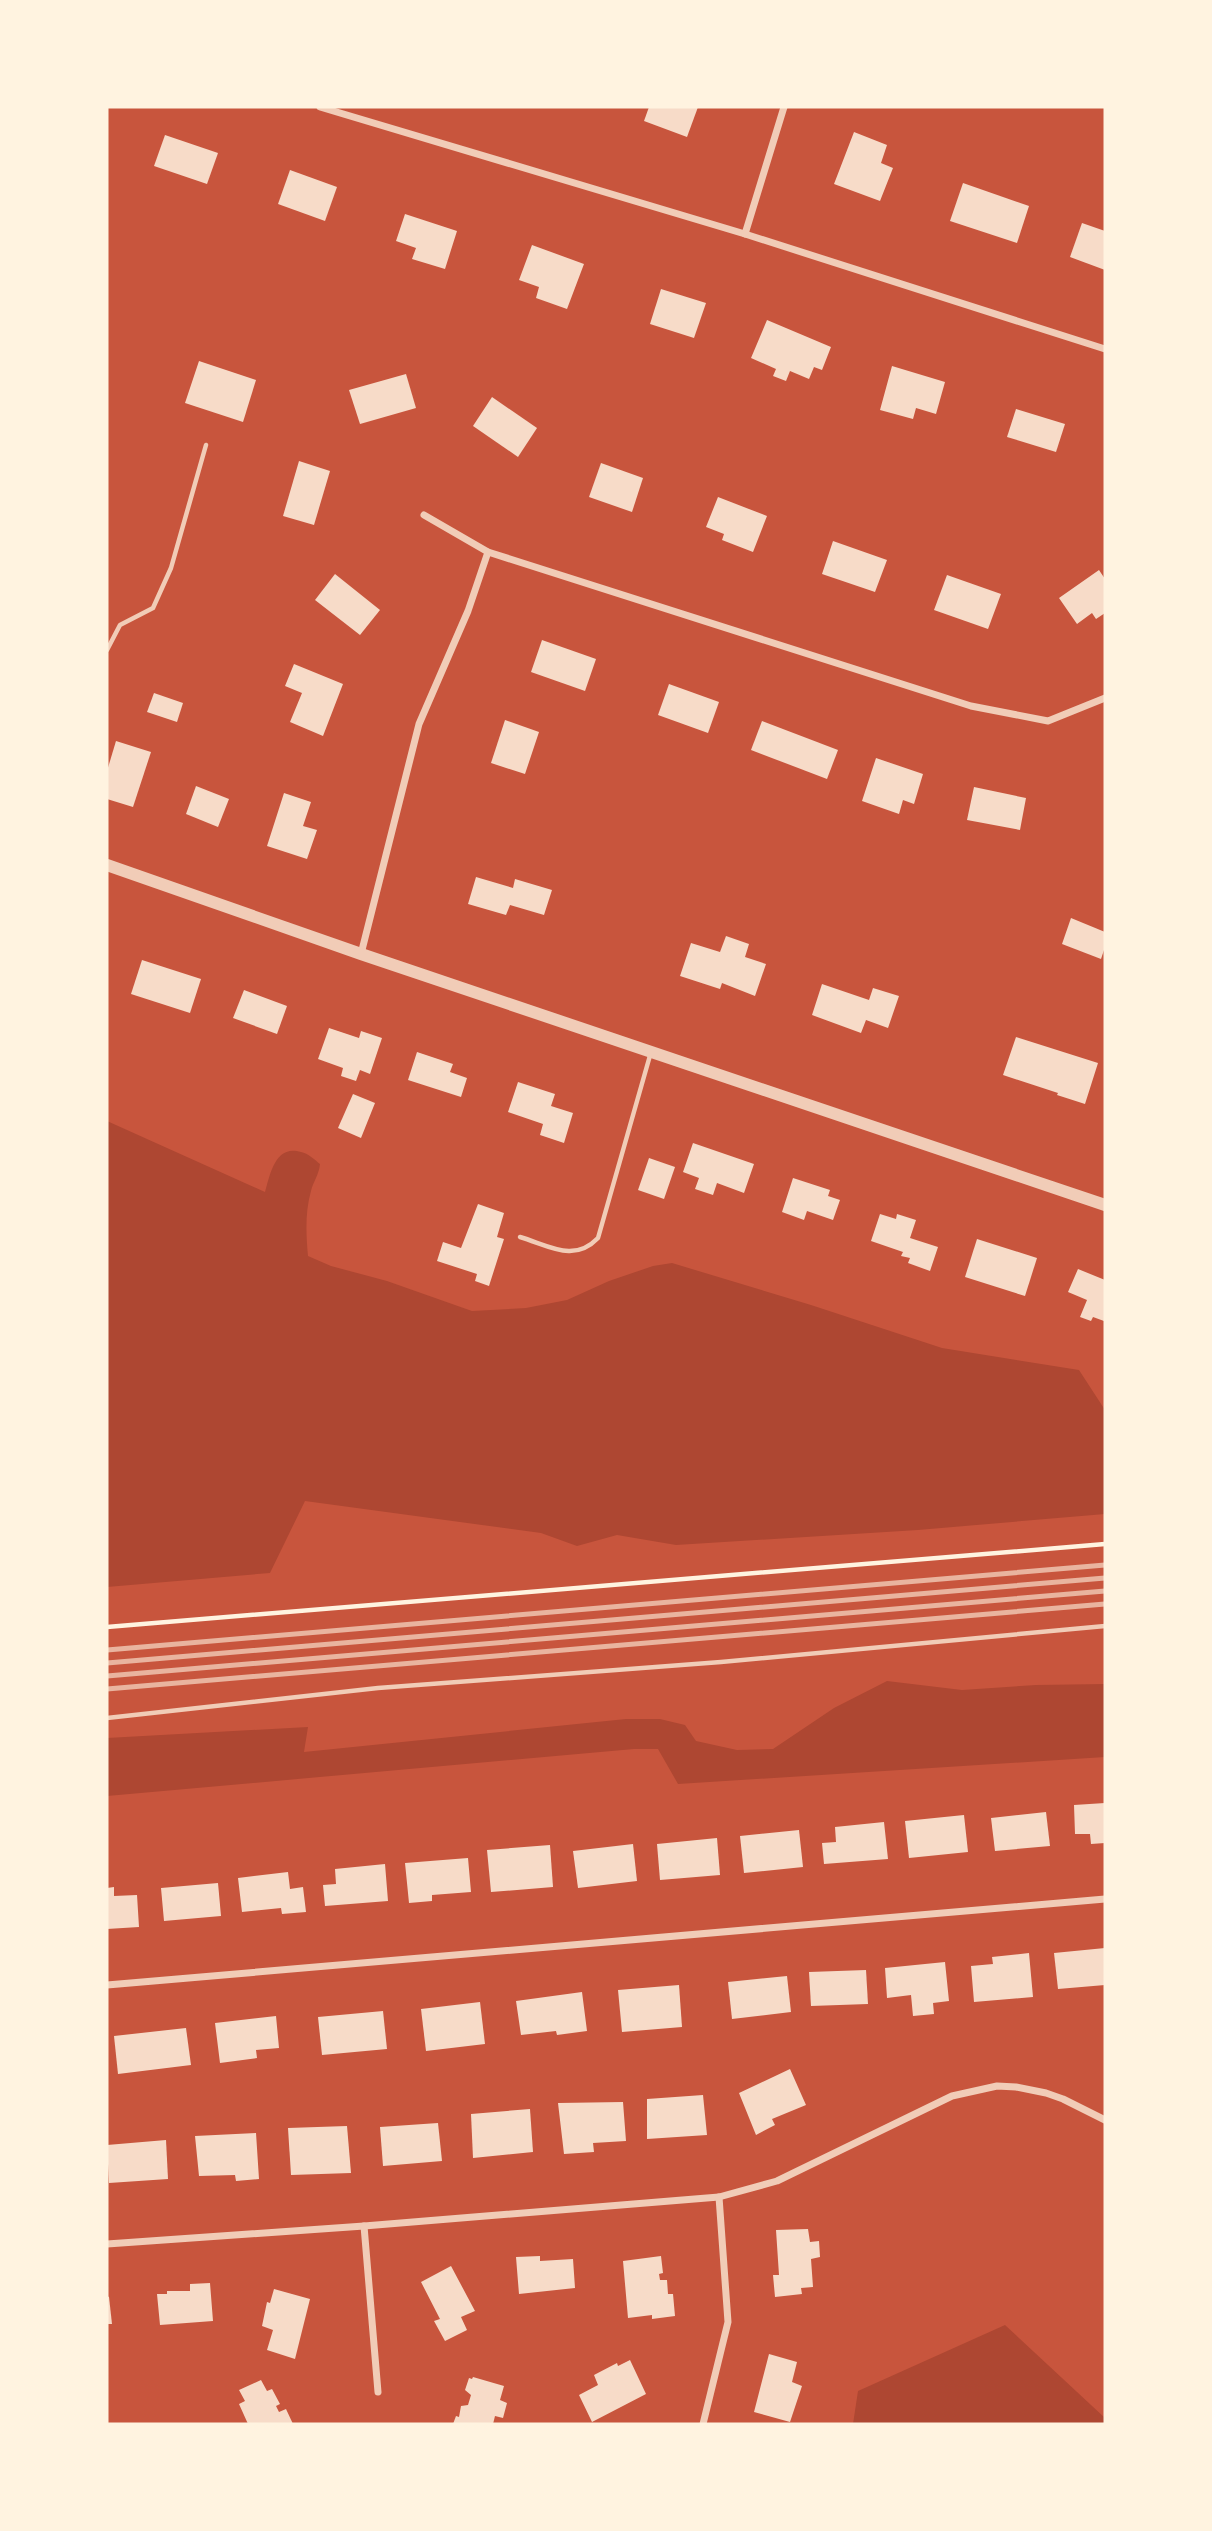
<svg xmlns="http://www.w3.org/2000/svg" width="1212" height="2531" font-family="Jost,sans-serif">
<rect width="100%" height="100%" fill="#c8553d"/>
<g fill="#ae4732">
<path d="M107,1121L265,1192C270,1175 275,1144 301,1152C308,1153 315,1160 320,1164C319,1175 313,1182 311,1191C305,1212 306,1234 308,1256L331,1266L387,1281L472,1311L526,1308L567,1300L609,1281L653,1266L672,1263L811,1305L942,1348L1079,1370L1105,1410V1514L918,1530L676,1545L617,1535L577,1546L541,1533L305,1501L270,1573L107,1587Z"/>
<polygon points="887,1681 962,1690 1036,1685 1105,1684 1105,1757 678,1784 658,1749 634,1749 107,1796 107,1738 308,1727 304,1752 626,1719 660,1719 685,1725 696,1741 737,1750 773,1749 834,1708"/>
<polygon points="1005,2325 1105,2418 1105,2424 853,2424 858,2391"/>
</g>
<g fill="#f7dbc8">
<polygon points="649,107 698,107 687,137 644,121"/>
<polygon points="854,132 887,145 881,163 893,168 880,201 834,184"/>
<polygon points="165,135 218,153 207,184 154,166"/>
<polygon points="290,170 337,187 325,221 278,204"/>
<polygon points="963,183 1029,206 1017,243 950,221"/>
<polygon points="405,214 457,231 445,269 412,259 416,248 396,241"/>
<polygon points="1082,223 1105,231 1105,270 1070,257"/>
<polygon points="532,245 584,264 567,309 536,298 539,287 519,280"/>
<polygon points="661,289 706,303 694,338 650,324"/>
<polygon points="767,320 831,347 822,370 814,367 809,379 790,371 786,381 773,376 776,369 751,358"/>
<polygon points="199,361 256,380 243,422 185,403"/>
<polygon points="892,366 945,382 936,414 916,408 913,419 880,410"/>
<polygon points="406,374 416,408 360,424 349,390"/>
<polygon points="492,397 537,428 518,457 473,426"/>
<polygon points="1016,409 1065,424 1056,452 1007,437"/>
<polygon points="299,461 330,471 314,525 283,516"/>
<polygon points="601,463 643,478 632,512 589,497"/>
<polygon points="718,497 767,516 753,552 722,540 724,534 706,527"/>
<polygon points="833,541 887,560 875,592 822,574"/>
<polygon points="1099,570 1105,579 1105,613 1096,619 1092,613 1077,624 1059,598"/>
<polygon points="335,574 380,610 360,635 315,600"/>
<polygon points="947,575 1001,594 988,629 934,610"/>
<polygon points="542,640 596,659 585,691 531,672"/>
<polygon points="294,664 343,684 323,736 290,722 302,693 285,686"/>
<polygon points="669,684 719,702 708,733 658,715"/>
<polygon points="154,693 183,703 177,722 147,712"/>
<polygon points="505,720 539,732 525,774 491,763"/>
<polygon points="762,721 838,750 827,779 751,750"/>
<polygon points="116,741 151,752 133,807 107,799 107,771"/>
<polygon points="876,758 923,774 914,804 903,800 899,814 862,801"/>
<polygon points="196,786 229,799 218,827 186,814"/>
<polygon points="974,787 1026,798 1020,830 967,820"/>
<polygon points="284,793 311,802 303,826 317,830 307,859 267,846"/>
<polygon points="476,877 513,888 515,879 552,890 544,915 510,905 506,915 468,904"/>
<polygon points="1071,918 1105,932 1105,947 1101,959 1062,944"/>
<polygon points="726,936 749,944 745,957 766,964 755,996 722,983 720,989 680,976 691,943 720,952"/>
<polygon points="142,960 201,979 190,1013 131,994"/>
<polygon points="822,984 869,1000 873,988 899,996 888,1028 866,1020 861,1033 812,1015"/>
<polygon points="244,990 287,1006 277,1034 233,1018"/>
<polygon points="329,1028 359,1038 361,1031 382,1038 370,1074 360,1070 356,1081 341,1076 343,1068 318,1059"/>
<polygon points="1016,1037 1098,1063 1085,1104 1057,1095 1058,1093 1003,1075"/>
<polygon points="417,1052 453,1064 450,1072 467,1078 461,1097 408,1080"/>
<polygon points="518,1082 555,1094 551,1106 573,1113 564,1143 540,1135 543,1124 508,1112"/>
<polygon points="353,1094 375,1103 361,1138 338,1128"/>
<polygon points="693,1143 754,1164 744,1193 717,1183 713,1195 695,1189 699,1178 683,1172"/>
<polygon points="649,1158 675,1167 664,1199 638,1190"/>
<polygon points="793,1178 830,1190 828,1196 840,1200 833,1220 807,1211 804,1220 782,1212"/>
<polygon points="478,1204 504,1213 497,1237 504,1239 489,1286 475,1281 477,1274 437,1261 443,1242 461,1248"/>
<polygon points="880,1214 896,1219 897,1214 916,1220 910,1238 938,1247 930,1271 908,1263 910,1258 901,1256 903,1252 871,1241"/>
<polygon points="977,1239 1037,1258 1025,1296 965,1277"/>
<polygon points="1078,1269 1105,1280 1104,1321 1093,1317 1091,1321 1080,1317 1087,1300 1068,1292"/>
<polygon points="1105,1803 1105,1843 1091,1844 1090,1834 1075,1834 1074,1805"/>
<polygon points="1046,1812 1050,1846 995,1851 991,1818"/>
<polygon points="964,1815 968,1852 909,1858 905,1821"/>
<polygon points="884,1822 888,1859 824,1864 822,1843 836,1842 835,1827"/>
<polygon points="799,1830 803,1867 744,1873 740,1836"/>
<polygon points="717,1838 720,1875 660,1880 657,1844"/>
<polygon points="633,1844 637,1881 578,1888 573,1851"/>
<polygon points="550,1845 553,1887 491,1892 487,1850"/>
<polygon points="468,1858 471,1892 432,1895 432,1901 409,1903 405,1863"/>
<polygon points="385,1864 388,1901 325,1906 323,1885 336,1884 335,1869"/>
<polygon points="288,1872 290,1889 303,1887 306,1912 282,1914 281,1908 242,1912 238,1878"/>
<polygon points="218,1883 221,1916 164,1921 161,1888"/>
<polygon points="114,1887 114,1896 137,1895 139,1927 107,1929 107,1888"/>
<polygon points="1105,1948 1105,1985 1058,1989 1054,1953"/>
<polygon points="1029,1953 1033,1997 974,2002 971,1966 993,1964 992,1957"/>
<polygon points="945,1962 949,2001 933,2003 934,2014 913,2016 911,1995 887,1998 885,1968"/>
<polygon points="866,1970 868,2004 811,2006 809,1972"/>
<polygon points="787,1976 791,2012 732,2019 728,1982"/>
<polygon points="679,1985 682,2027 622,2032 618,1990"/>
<polygon points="582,1992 587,2031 557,2035 556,2031 521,2035 516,2001"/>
<polygon points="480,2002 485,2044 426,2051 421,2009"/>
<polygon points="383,2011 387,2049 322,2055 318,2017"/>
<polygon points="276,2016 279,2048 256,2050 257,2058 220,2063 215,2023"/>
<polygon points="186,2028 191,2065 118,2074 114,2036"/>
<polygon points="790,2069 806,2105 772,2119 775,2125 756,2135 739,2093"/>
<polygon points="703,2095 707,2135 647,2139 647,2099"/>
<polygon points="623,2102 626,2141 593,2143 594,2152 564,2154 558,2103"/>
<polygon points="530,2109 533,2152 473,2158 471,2114"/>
<polygon points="438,2123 442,2161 383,2166 380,2127"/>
<polygon points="347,2126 351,2173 291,2175 288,2128"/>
<polygon points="256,2133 259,2179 236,2181 235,2175 199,2176 195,2136"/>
<polygon points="166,2140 168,2179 109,2183 107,2145"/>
<polygon points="808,2229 810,2242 819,2241 820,2257 811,2259 813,2287 801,2288 802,2294 775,2297 773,2275 779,2275 776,2230"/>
<polygon points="540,2256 540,2261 573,2259 575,2288 519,2294 516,2257"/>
<polygon points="661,2256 663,2273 659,2274 660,2280 667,2280 668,2294 673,2294 675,2316 652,2319 652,2315 628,2318 623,2261"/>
<polygon points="451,2266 475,2311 461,2317 467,2330 445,2341 434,2321 440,2319 421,2282"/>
<polygon points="210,2283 213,2321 160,2325 157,2294 167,2294 167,2291 190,2291 190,2284"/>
<polygon points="274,2289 310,2299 295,2359 267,2350 273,2330 262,2326 267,2302 270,2303"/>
<polygon points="107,2296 109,2297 112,2324 107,2324"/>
<polygon points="769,2354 797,2362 792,2382 802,2386 790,2422 754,2412"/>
<polygon points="630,2360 646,2394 592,2422 579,2395 598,2385 594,2375 617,2363 618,2366"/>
<polygon points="473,2377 504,2386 500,2400 507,2403 503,2418 495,2416 493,2424 453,2424 456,2416 459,2417 461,2406 468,2405 471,2395 465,2390 469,2378 472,2379"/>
<polygon points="261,2380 267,2391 272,2389 280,2404 276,2406 279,2412 286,2409 293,2424 248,2424 239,2404 245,2401 239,2390"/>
</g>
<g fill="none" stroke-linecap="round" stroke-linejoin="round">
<polyline stroke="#fff3e0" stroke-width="4.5" points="107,1627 1105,1544"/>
<g stroke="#f1ccb7" stroke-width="4.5">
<polyline points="107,650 120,625 153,608 171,568 206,445"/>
<path d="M520,1237C550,1246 574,1263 598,1238L651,1052"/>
<polyline points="107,1718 378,1688 721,1662 1105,1626"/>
</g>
<g stroke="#f1ccb7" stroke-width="7">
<polyline points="320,107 745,234 1105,349"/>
<polyline points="745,234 784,107"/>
<polyline points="424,515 488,552 971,706 1048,721 1105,698"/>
<polyline points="361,954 419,724 468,611 488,552"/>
<polyline points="107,1985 1105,1899"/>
<polyline points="364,2226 378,2392"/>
<polyline points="107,2244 364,2226 719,2197 777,2181 952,2096 997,2086 1016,2087 1046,2093 1063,2099 1105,2120"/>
<polyline points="703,2424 728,2322 719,2197"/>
</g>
<polyline stroke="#f1ccb7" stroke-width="12" points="107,865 361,954 1105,1205"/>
<g stroke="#e9b49f" stroke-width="5">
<polyline points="107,1650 1105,1565"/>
<polyline points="107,1663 1105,1578"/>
<polyline points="107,1676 1105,1591"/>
<polyline points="107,1689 1105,1604"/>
</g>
</g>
<rect width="1212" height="2531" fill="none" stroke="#fff3e0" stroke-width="217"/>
</svg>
